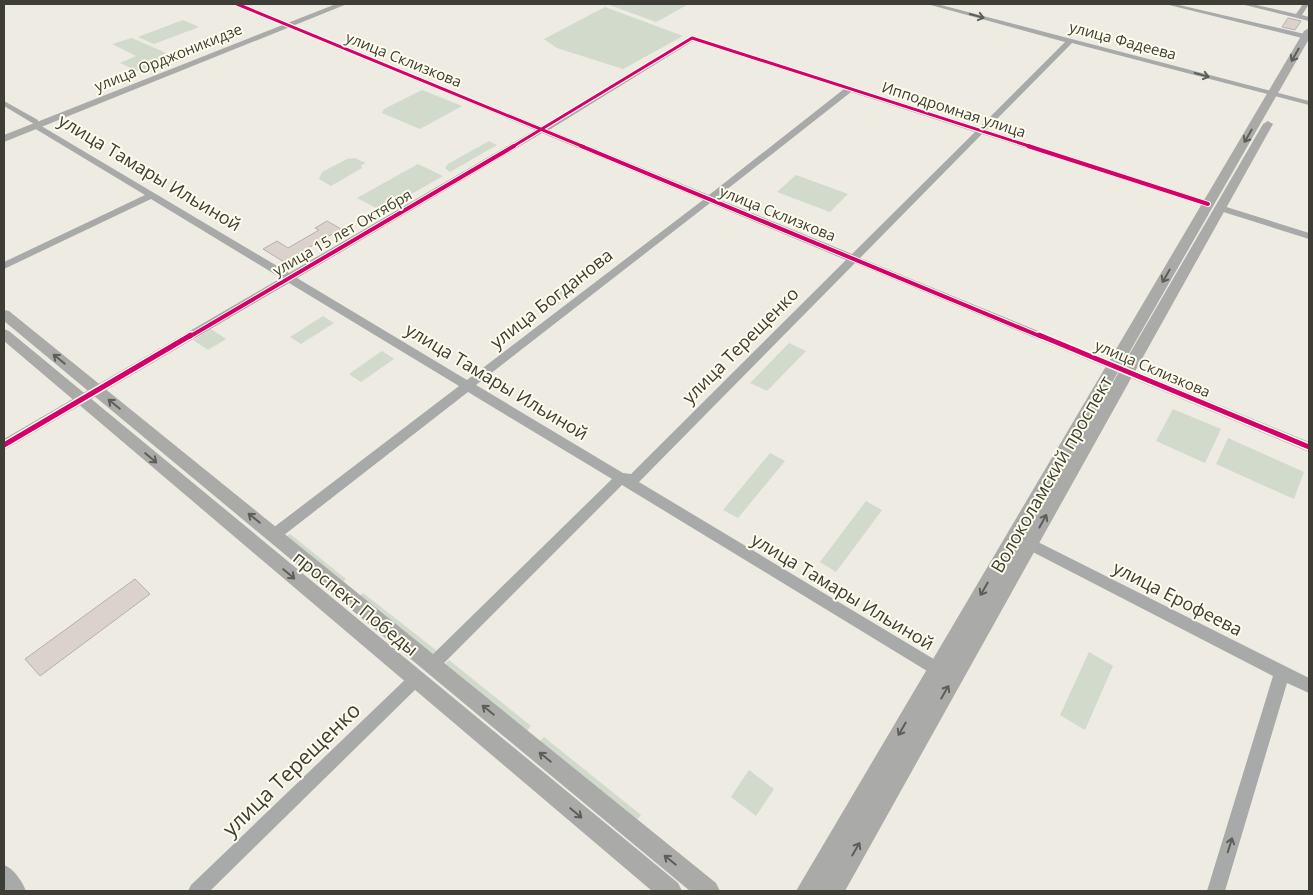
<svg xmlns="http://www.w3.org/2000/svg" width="1313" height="895" font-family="'Open Sans',sans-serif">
<rect width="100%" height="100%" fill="#edebe2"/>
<g fill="#d2dacc">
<polygon points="607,4 689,4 656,22"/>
<polygon points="605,7 683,36 623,69 557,48 544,39"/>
<polygon points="183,20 199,27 154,44 138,37"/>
<polygon points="132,38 182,60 144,74 120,63 136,56 112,44"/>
<polygon points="422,90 462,106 420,129 382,113 384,109"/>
<polygon points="489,141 497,145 450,172 445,168 448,164"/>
<polygon points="355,158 366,163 361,165 362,168 331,186 319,179 322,172 347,159"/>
<polygon points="418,164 443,176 382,211 357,198"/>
<polygon points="796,175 848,194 830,212 777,192"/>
<polygon points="572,280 583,285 554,307 543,301"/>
<polygon points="323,316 334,323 301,344 290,337"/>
<polygon points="211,329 226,339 208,350 193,340"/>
<polygon points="789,343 806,351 767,391 750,383"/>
<polygon points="382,351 394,359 361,382 349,374"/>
<polygon points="1173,409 1221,429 1205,463 1156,441"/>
<polygon points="1228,438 1304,472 1294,499 1216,464"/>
<polygon points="770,453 785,461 738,518 723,510"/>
<polygon points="866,501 882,510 836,572 820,562"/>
<polygon points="290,534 346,579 340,584 285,538"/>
<polygon points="363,593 437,651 431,657 358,598"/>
<polygon points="1089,652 1113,666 1085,730 1060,715"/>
<polygon points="449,660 531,726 525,733 443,666"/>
<polygon points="544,737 641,815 635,822 538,743"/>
<polygon points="749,770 774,789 756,816 731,797"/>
</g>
<g fill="#dad2cb" stroke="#b5b1ac">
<polygon points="1288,18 1301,21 1295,30 1282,27"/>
<polygon points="327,221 341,229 284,262 263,249 277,241 288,248 319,230 315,228"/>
<polygon points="135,579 150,594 40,676 25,659"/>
</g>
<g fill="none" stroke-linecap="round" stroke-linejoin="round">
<g fill="#a7aaa9" fill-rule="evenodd">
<path d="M234,4H242L542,127L692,36L979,128L1065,42L927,4H937L1309,101V105L1072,43L986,130L1211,202V206H1205L982,134L860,258L1309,442V452L855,263L639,482L942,664L945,669L942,674L937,676L932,674L622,485L437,670L432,672L427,670L424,665L427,660L612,479L468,392L279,539L274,541L269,539L267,535L269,531L459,386L289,283L4,450V439L281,278L151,199L4,269V262L145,195L34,128V124L4,106V101L38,120V124L289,273L535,130ZM693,41L844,89L709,195L549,130ZM851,92L975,132L852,254L716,198ZM542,133L703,200L467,380L297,278ZM710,203L846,260L631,474L623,473L476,385Z"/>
<polygon points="1165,4 1175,4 1309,35 1309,37 1306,39"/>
<polygon points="1241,4 1252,4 1296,14 1303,4 1309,4 1302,15 1309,17 1309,21"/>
<polygon points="1220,205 1309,233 1309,239 1217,210 1217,206"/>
<polygon points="1030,538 1309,678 1309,693 1287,683 1225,891 1207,891 1273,676 1025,548 1023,544 1025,540"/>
<polygon points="416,672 421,674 424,679 421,684 210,891 188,891 191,885 411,674"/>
<path d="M4,865C14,869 22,881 26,891H6L4,889Z"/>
</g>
<g fill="#aaaba9" fill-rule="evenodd">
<polygon points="336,4 347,4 4,142 4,135"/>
<polygon points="1309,28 1309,39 1051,489 1263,124 1268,121 1273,124 845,891 796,891 1304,31"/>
<polygon points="4,310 9,311 716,883 720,891 690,891 4,321"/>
<polygon points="4,329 9,331 678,883 682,891 652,891 4,341"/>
</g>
<g stroke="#fefceb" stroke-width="5">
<g id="cycleway-far2">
<polyline points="237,4 584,147"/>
<polyline points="512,147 692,38 1032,147"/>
</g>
</g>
<g stroke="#fefceb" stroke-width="6">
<g id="cycleway-far1">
<polyline points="581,146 1042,337"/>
<polyline points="1028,146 1208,204"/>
<polyline points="189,337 514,146"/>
</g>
</g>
<g stroke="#fefceb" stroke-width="8">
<g id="cycleway">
<polyline points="1039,335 1309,447"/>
<polyline points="4,445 191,335"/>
</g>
</g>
<use href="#cycleway-far2" stroke="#d6006c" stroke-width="3"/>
<use href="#cycleway-far1" stroke="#d6006c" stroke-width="4"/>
<use href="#cycleway" stroke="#d6006c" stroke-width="5"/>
</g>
<defs><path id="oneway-shaft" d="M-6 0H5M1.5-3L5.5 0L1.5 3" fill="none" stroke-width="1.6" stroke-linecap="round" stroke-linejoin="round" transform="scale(1.25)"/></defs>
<g stroke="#5e5e58">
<use href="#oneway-shaft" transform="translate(977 16) rotate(15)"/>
<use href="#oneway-shaft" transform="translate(1295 55) rotate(120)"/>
<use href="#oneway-shaft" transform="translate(1202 75) rotate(15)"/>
<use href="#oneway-shaft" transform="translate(1248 136) rotate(120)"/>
<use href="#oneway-shaft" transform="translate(1166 276) rotate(120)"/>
<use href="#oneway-shaft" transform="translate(59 359) rotate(-141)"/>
<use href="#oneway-shaft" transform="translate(114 404) rotate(-141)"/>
<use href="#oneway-shaft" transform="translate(151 458) rotate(40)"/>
<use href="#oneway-shaft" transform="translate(254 518) rotate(-141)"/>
<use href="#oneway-shaft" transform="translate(1043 521) rotate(-61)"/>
<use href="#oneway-shaft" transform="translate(289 574) rotate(40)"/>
<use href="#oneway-shaft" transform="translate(984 589) rotate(120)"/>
<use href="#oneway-shaft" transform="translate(945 692) rotate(-60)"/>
<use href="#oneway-shaft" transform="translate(488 710) rotate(-141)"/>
<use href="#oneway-shaft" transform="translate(902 729) rotate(120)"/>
<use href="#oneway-shaft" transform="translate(545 757) rotate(-141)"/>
<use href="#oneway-shaft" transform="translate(576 813) rotate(40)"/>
<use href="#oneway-shaft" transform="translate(1230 845) rotate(-73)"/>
<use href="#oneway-shaft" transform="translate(856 849) rotate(-60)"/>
<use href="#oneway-shaft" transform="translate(670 860) rotate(-141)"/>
</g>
<g text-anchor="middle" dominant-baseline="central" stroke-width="4" stroke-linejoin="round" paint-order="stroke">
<g font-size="15" fill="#3e3d36" stroke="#fefceb">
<text transform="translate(1123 40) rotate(15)">улица Фадеева</text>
<text transform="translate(168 57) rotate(-22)">улица Орджоникидзе</text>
<text transform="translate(404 59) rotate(22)">улица Склизкова</text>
<text transform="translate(954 109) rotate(18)">Ипподромная улица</text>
<text transform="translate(778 213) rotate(22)">улица Склизкова</text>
<text transform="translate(342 232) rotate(-30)">улица 15 лет Октября</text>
<text transform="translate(1153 368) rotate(23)">улица Склизкова</text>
</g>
<g font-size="18" fill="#3e3d36" stroke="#fefceb">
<text transform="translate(150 172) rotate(31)">улица Тамары Ильиной</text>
<text transform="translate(551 298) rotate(-38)">улица Богданова</text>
<text transform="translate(740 345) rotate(-45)">улица Терещенко</text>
<text transform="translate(497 381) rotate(31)">улица Тамары Ильиной</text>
<text transform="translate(1051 474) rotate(-60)">Волоколамский проспект</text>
<text transform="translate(843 591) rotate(31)">улица Тамары Ильиной</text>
<text transform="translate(1178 598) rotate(27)">улица Ерофеева</text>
<text transform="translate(356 603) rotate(39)">проспект Победы</text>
</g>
<g font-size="21" fill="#3e3d36" stroke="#fefceb">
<text transform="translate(291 769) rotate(-44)">улица Терещенко</text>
</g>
</g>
<rect width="1313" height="895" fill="none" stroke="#3e3d36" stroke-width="10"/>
</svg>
